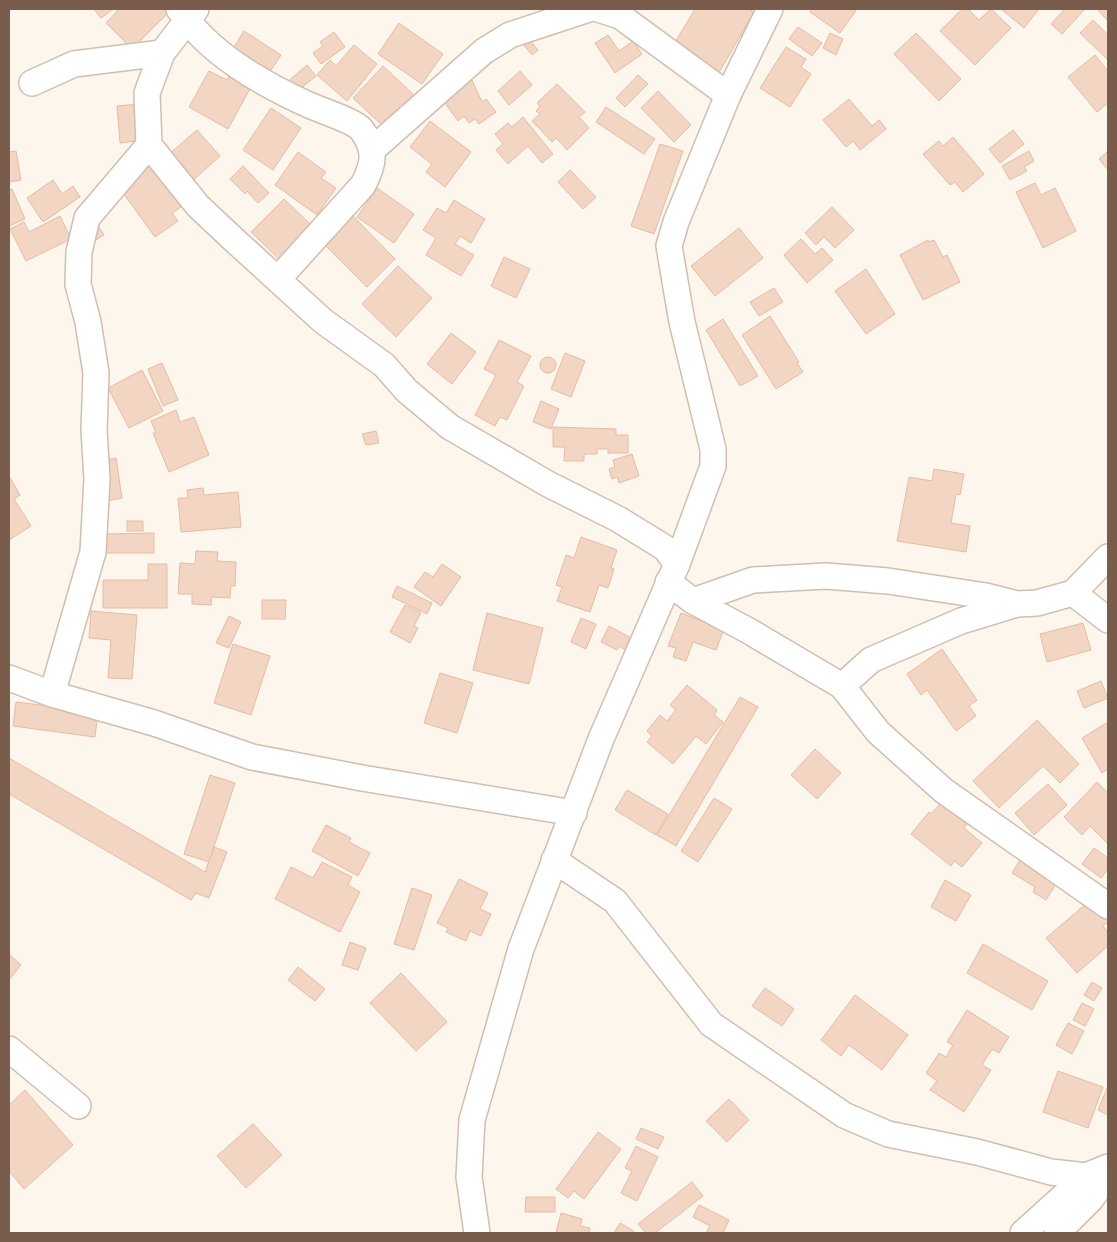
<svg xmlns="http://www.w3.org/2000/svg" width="1117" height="1242" font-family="'Source Sans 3',sans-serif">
<rect width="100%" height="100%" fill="#fdf6ec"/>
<g fill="#f3d5c3" stroke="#e6bba3">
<polygon points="94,9 113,9 101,18"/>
<polygon points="119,9 163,9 168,13 132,49 106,23"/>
<polygon points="695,9 749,9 754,12 717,76 671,49"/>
<polygon points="812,9 857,9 840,33 810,12"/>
<polygon points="962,9 968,9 979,20 991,9 1011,28 975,65 940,31"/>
<polygon points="1001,9 1039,9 1024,28"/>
<polygon points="1065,9 1085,9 1062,34 1051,24"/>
<polygon points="1097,9 1108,9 1108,21"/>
<polygon points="1093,20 1108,35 1108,60 1080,33"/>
<polygon points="399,23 443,54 422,84 378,54"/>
<polygon points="798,27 822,43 812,56 789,39"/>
<polygon points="244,31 281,55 268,75 231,52"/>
<polygon points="334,32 345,47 321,64 313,53 323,46 320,42"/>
<polygon points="830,33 843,39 836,55 823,48"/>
<polygon points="916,33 961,79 939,101 894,54"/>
<polygon points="608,35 619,51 633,41 642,54 615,73 595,43"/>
<polygon points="528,38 538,50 532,55 522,43"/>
<polygon points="354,45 377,64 347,101 317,75 330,60 336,66"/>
<polygon points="786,47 806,59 801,67 811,74 790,107 760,88"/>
<polygon points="1095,55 1108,71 1108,103 1097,112 1068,77"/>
<polygon points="307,65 316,76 294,94 285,84"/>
<polygon points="383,66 414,95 384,127 353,98"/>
<polygon points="209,71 227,80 231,73 252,85 228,129 189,107"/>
<polygon points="520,71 532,85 509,105 498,91"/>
<polygon points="638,75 648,84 625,107 616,98"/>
<polygon points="456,78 463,87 472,80 482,102 486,99 496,112 479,124 475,119 469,123 464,116 458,121 442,99"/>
<polygon points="557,84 585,112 579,117 589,128 567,150 556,138 552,142 532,121 540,114 536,111 540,106 537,103"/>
<polygon points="658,91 691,125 674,142 641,108"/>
<polygon points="849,99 872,126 879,120 886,129 860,150 853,141 846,147 823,120"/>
<polygon points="140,104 143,140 120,143 117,106"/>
<polygon points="606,107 655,139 644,154 596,122"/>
<polygon points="271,108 301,128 273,170 243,150"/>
<polygon points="523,117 553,154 542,163 528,146 508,164 496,150 503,144 495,134 508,123 512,127"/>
<polygon points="430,121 471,152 445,187 426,172 432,164 410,147"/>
<polygon points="197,130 220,156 190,183 167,156"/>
<polygon points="1013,130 1024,144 1000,163 989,149"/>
<polygon points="953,137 984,174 963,192 955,182 950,185 923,154 939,141 943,146"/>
<polygon points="660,144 683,151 654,234 631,226"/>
<polygon points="16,151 21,180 9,182 9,152"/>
<polygon points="1029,151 1034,161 1024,167 1027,171 1010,180 1002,166"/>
<polygon points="1108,151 1108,170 1099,159"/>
<polygon points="298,152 326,172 321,178 336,188 317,215 275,185"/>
<polygon points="153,161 184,205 172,213 178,221 155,237 118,186"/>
<polygon points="243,166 269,193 258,203 247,191 245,194 230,179"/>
<polygon points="570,170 596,197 583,209 558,182"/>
<polygon points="53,180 62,194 73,186 80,197 43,222 27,198"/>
<polygon points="1035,183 1041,195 1055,188 1076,231 1043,248 1016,192"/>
<polygon points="377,188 414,214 394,243 357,217"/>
<polygon points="12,189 25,219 9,226 9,190"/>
<polygon points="284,199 313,227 280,260 251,232"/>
<polygon points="454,200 485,219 471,243 460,236 455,244 474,255 461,276 426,255 436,238 423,230 437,208 446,213"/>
<polygon points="832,207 854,230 835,248 824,237 816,245 805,233"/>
<polygon points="350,213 395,259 367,287 321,241"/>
<polygon points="60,216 71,239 26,261 10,229 24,222 29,232"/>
<polygon points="99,227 104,235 96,240 92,232"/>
<polygon points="739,228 763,258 715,296 691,266"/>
<polygon points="801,239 815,254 822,248 833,260 807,283 784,255"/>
<polygon points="928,240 929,242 934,240 943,257 947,255 960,282 923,300 900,255"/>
<polygon points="504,257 530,269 516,298 491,286"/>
<polygon points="398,266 432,298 396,337 362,304"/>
<polygon points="866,269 895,314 866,334 835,291"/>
<polygon points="774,288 783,302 759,316 750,302"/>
<polygon points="770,316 799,362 797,363 803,372 776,389 742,335"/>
<polygon points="723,319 758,376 740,386 706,330"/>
<polygon points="451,333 476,352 452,384 427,364"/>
<polygon points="499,340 531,356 517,382 524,386 507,420 500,417 495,426 475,415 496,375 484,369"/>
<polygon points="565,353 585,361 571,397 551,389"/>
<circle cx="548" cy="365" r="8"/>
<polygon points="162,363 178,400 163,406 148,369"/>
<polygon points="142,370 163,411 129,428 108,388"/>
<polygon points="541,401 559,409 551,429 533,422"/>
<polygon points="176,410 180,422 194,417 209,455 169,472 153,433 156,433 151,421"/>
<polygon points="553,427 616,429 616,435 628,435 628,453 608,453 608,449 597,449 597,454 584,454 584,461 564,461 565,447 553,447"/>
<polygon points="376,431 379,443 366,445 362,434"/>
<polygon points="632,454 639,476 619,483 617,477 612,479 609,469 615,467 613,460"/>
<polygon points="116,458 122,498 106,501 100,461"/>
<polygon points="934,469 964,474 960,495 956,494 951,523 970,526 966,552 897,541 909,477 932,481"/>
<polygon points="9,476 20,495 14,499 31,526 9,540"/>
<polygon points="203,488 204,495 238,492 241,527 181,532 178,498 188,498 187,490"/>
<rect x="127" y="521" width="16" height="10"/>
<polygon points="154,533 154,553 106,553 106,534"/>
<polygon points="581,537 617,550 611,568 614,569 608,588 599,585 590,612 557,601 562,587 556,585 566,555 574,558"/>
<polygon points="196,551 218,552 217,561 236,562 235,586 231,586 230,598 212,597 211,605 192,604 192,594 178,594 180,563 195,564"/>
<polygon points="148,564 167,564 167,608 103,608 103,580 148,580"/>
<polygon points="442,564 461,577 441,606 414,587 425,572 433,577"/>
<polygon points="397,586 432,603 427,614 392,597"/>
<polygon points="262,600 286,600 285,619 262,619"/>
<polygon points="405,605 421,613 414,626 418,628 410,643 390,632"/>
<polygon points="91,611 137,615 132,679 108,678 111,640 89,638"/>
<polygon points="487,613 543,628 529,684 473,670"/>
<polygon points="681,613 724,629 716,650 693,642 686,661 673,657 676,648 668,646"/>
<polygon points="229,616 241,622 229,648 216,643"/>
<polygon points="581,618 596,624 586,649 571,642"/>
<polygon points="1083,623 1091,650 1047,662 1040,634"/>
<polygon points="609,626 635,640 628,652 619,646 617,650 601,642"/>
<polygon points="233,644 270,656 251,715 214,703"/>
<polygon points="942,649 977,700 969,706 976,716 956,731 927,690 921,695 907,674"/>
<polygon points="440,673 473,683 457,733 424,723"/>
<polygon points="1101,681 1108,698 1084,708 1077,691"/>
<polygon points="687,685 717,710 714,715 723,722 706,744 696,736 673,764 647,742 652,736 647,731 660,715 667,721 676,710 670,705"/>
<polygon points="740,697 758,707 676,846 657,835"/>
<polygon points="16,702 98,712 95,737 13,726"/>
<polygon points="1037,720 1079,764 1060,783 1043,766 999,808 973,781"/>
<polygon points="1108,722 1108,769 1102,773 1082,738"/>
<polygon points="815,749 841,773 817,799 791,775"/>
<polygon points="9,758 205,872 214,847 227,852 209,898 196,893 191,900 9,794"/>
<polygon points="210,775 235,783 209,862 184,854"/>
<polygon points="1097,782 1108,793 1108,844 1090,826 1082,835 1064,817"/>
<polygon points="1048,784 1067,805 1034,835 1015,813"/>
<polygon points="627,790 668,814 656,835 615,810"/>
<polygon points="714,798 732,809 698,862 681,851"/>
<polygon points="941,803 967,824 964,828 982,843 962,867 954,861 951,866 911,834 929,812 931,814"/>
<polygon points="326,825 351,838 349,842 370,853 358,876 312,851"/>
<polygon points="1094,848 1108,858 1108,869 1101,878 1082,864"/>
<polygon points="1020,860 1057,882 1046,900 1033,892 1035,887 1012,873"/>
<polygon points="322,862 352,877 348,885 360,892 340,932 275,899 291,867 313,878"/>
<polygon points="459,879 488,893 480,909 491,914 481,936 470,931 466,941 446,932 448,928 437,923"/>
<polygon points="945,880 971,895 956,921 931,907"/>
<polygon points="412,888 432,895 414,950 394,944"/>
<polygon points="1094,897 1108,914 1108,922 1103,926 1108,933 1108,946 1077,973 1046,938"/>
<polygon points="350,942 366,948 358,970 342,965"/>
<polygon points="983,944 1048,981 1032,1010 967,973"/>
<polygon points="9,954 21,965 9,980"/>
<polygon points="298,967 325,989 315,1001 288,980"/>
<polygon points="401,973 447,1022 416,1051 370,1003"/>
<polygon points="1092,982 1102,988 1094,1001 1084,995"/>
<polygon points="765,988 794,1009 782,1026 752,1006"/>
<polygon points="855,995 908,1035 882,1070 849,1045 841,1056 821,1040"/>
<polygon points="1082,1003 1094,1009 1085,1026 1073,1020"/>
<polygon points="967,1010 1009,1037 999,1053 992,1049 982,1065 991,1070 964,1112 930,1090 937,1081 926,1073 939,1053 946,1057 953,1045 947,1042"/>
<polygon points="1068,1023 1084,1031 1072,1054 1056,1045"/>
<polygon points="1058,1071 1103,1087 1088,1128 1043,1112"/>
<polygon points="1108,1086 1108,1115 1098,1110"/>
<polygon points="25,1090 73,1145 24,1189 9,1171 9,1105"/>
<polygon points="729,1099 749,1120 727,1142 706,1121"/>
<polygon points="253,1124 282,1155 246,1188 217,1156"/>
<polygon points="641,1128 664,1137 658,1149 636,1139"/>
<polygon points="598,1132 621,1149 584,1199 574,1191 568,1198 556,1189"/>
<polygon points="636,1146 658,1157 637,1201 621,1193 632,1171 625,1168"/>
<polygon points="692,1182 703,1196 655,1233 646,1233 638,1224"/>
<polygon points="526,1197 555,1197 555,1212 525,1212"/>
<polygon points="699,1205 729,1220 723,1233 706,1233 710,1226 693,1217"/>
<polygon points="561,1213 582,1219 580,1226 590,1228 589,1233 556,1233"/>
<polygon points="620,1223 634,1231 633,1233 614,1233"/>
</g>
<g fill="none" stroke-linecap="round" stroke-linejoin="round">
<g stroke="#d1beb0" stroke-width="28">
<g id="minor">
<path d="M179,9C209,54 261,83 309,105C320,110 354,121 361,129C377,150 374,164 363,185L278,279"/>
<polyline points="598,9 620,16 728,95"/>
<polyline points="32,83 74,64 162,53"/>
<polyline points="149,145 198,206 232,238 323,321 384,365 407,391 450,427 548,484 618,519 665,548 677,564"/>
<polyline points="372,150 484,51 510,35 589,9"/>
<polyline points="668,582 693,601 749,631 842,686 878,732 944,791 1108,906"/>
<polyline points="1073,593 1108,620"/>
<polyline points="693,601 753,580 826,576 888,581 986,596 1017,604"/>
<polyline points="9,678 52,694 154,723 252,757 362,778 574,813"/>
<polyline points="842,686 871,660 961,621 1017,604 1037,603 1073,593 1108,557"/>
<polyline points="52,694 93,552 97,479 94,430 96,373 88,322 78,284 79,252 87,218 149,145 147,93 162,53 196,9"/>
<polyline points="554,860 615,901 711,1024 844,1115 888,1134 977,1152 1051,1172 1086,1176"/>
<polyline points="9,1049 78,1106"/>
<polyline points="477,1233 469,1177 472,1120 521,949 601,739 677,564 713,466 713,449 682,322 669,246 676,222 728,95 770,9"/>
<polyline points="1023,1233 1086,1176 1108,1167"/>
<polyline points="1057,1233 1091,1199 1108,1175"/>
</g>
</g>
<use href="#minor" stroke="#fff" stroke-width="25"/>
</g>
<rect width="1117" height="1242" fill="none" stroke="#7a5c4d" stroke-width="20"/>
</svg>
